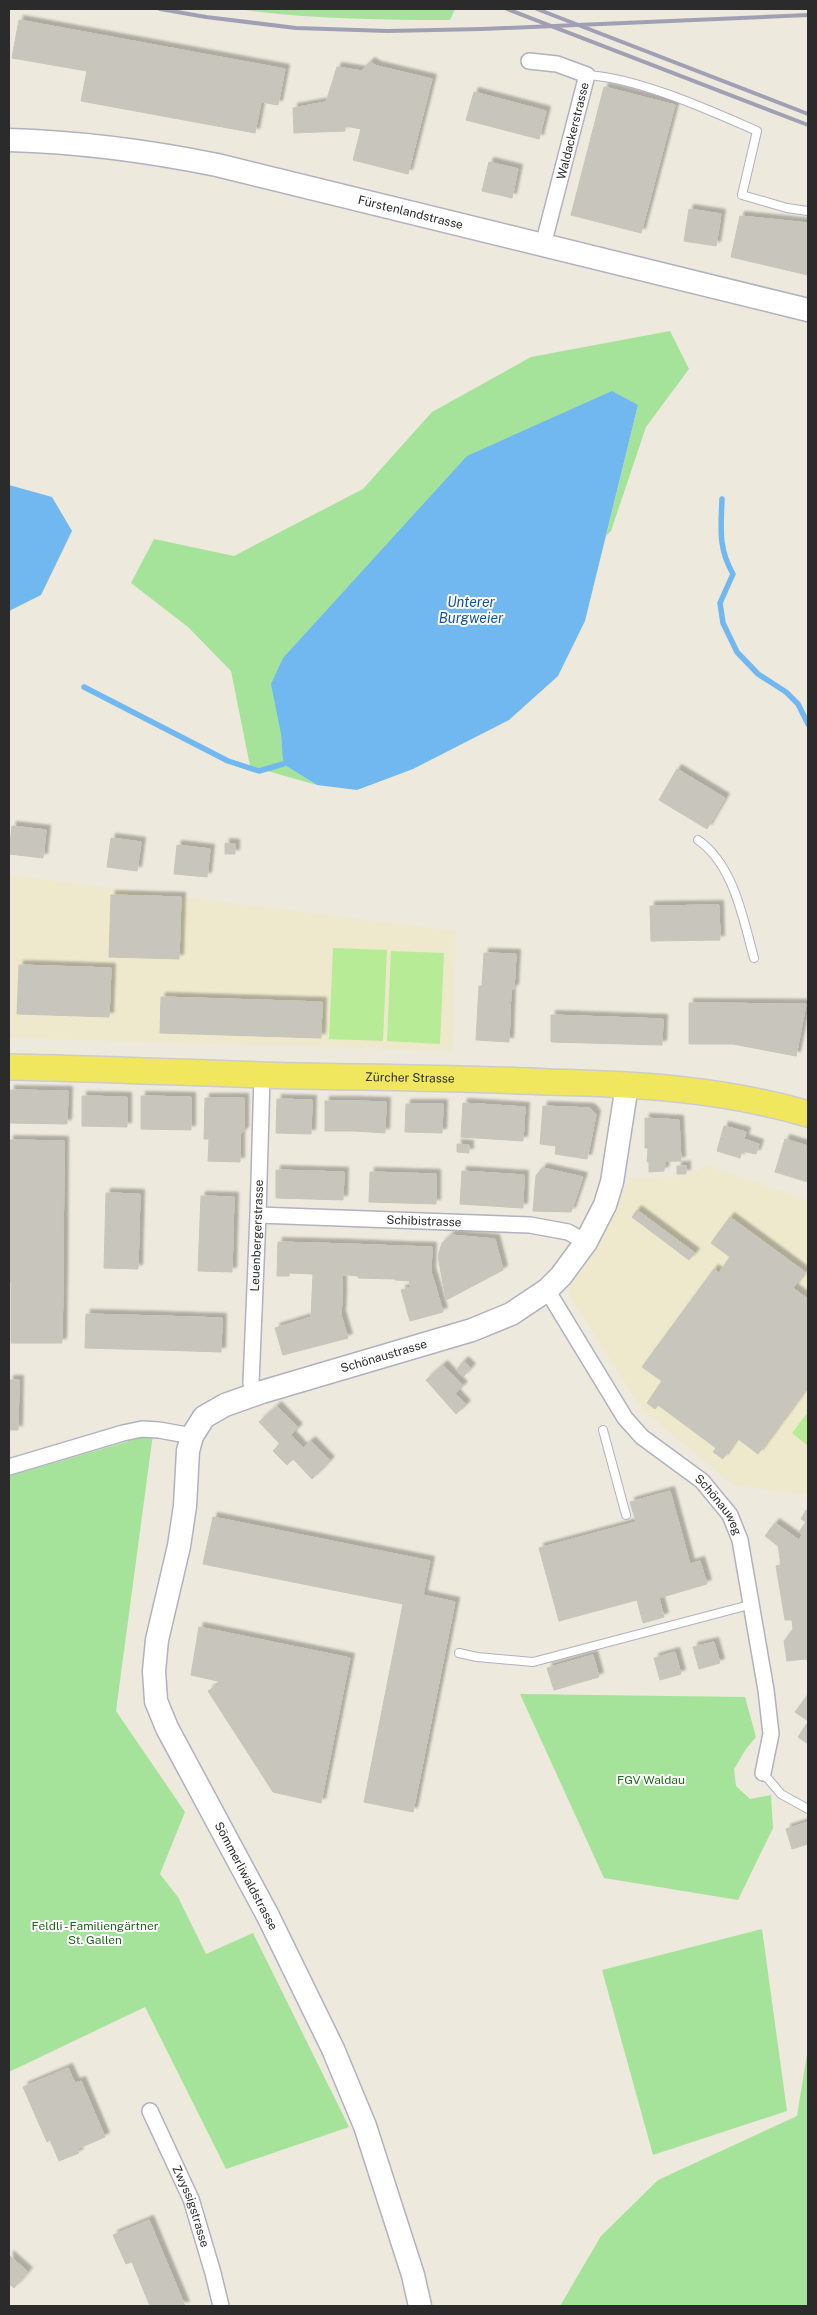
<svg xmlns="http://www.w3.org/2000/svg" width="817" height="2315" font-family="'Public Sans',sans-serif">
<defs>
<filter id="shadow"><feDropShadow dx="4.5" dy="-4.5" stdDeviation="1" flood-color="#0004"/></filter>
</defs>
<rect width="100%" height="100%" fill="#ede9dd"/>
<g fill="#eee9cd">
<polygon points="9,875 456,931 453,1051 9,1038"/>
<polygon points="706,1165 808,1200 808,1495 733,1485 641,1408 568,1293 630,1178 686,1176"/>
</g>
<g fill="#a6e39a">
<path d="M237,9H455L450,20C379,20 308,19 237,9Z"/>
<polygon points="670,331 689,369 646,427 611,531 606,536 638,405 281,734 283,764 317,785 250,766 231,671 188,627 131,583 154,539 234,556 363,489 432,412 531,357"/>
<polygon points="153,1434 116,1711 185,1812 160,1874 178,1897 206,1954 253,1933 349,2127 226,2169 145,2007 9,2072 9,1476"/>
<polygon points="520,1694 745,1697 756,1737 746,1749 734,1769 736,1786 750,1799 771,1795 773,1828 738,1900 604,1878"/>
<polygon points="762,1929 787,2111 653,2155 602,1970"/>
<polygon points="808,2048 808,2306 560,2306 601,2236 658,2180 797,2116"/>
</g>
<g fill="#b8eb95">
<polygon points="333,948 387,950 383,1041 329,1039"/>
<polygon points="391,951 444,953 440,1044 387,1041"/>
<polygon points="808,1412 808,1446 792,1433"/>
</g>
<g fill="#70b8ef">
<polygon points="612,391 638,405 585,621 558,676 509,720 413,769 357,790 317,785 283,764 281,734 271,684 283,658 467,456"/>
<polygon points="9,485 52,497 72,531 41,595 9,611"/>
</g>
<g fill="none" stroke-linecap="round" stroke-linejoin="round">
<g stroke="#70b8ef" stroke-width="5.5">
<path d="M722,499C721,528 718,548 733,574L720,603L723,623L737,652L758,674L786,692L798,704L808,724"/>
<polyline points="84,687 228,761 259,771 283,764"/>
</g>
</g>
<g fill="#c8c5bd" stroke="#c8c5b7" filter="url(#shadow)">
<polygon points="19,20 285,69 278,105 261,102 255,133 81,101 87,71 12,58"/>
<polygon points="370,62 377,66 365,113 326,102 337,67 362,71"/>
<polygon points="377,66 432,79 408,174 353,160"/>
<polygon points="604,87 675,105 641,233 571,215"/>
<polygon points="474,92 546,111 539,139 466,120"/>
<polygon points="326,102 365,113 361,129 345,126 345,131 294,133 293,108"/>
<polygon points="489,162 518,169 512,198 482,191"/>
<polygon points="689,209 721,214 716,246 684,241"/>
<polygon points="740,216 808,223 808,275 731,257"/>
<polygon points="677,769 725,798 707,829 659,800"/>
<polygon points="12,826 46,830 43,858 9,854"/>
<polygon points="111,838 141,842 137,871 107,867"/>
<polygon points="225,843 235,844 235,854 225,854"/>
<polygon points="177,845 210,849 207,877 174,874"/>
<polygon points="111,895 181,897 179,959 109,957"/>
<polygon points="719,905 720,940 651,941 650,906"/>
<polygon points="484,953 516,954 514,989 511,989 509,1042 476,1040 479,986 482,986"/>
<polygon points="19,965 111,968 109,1017 17,1014"/>
<polygon points="161,997 322,1002 321,1038 160,1033"/>
<polygon points="689,1003 806,1004 796,1056 733,1044 689,1044"/>
<polygon points="551,1015 663,1019 662,1045 551,1042"/>
<polygon points="10,1090 68,1091 67,1124 10,1123"/>
<polygon points="82,1096 127,1097 127,1127 82,1126"/>
<polygon points="141,1096 191,1097 191,1130 141,1129"/>
<polygon points="205,1098 244,1098 244,1131 240,1135 240,1162 208,1161 209,1139 204,1139"/>
<polygon points="277,1099 312,1100 311,1134 276,1133"/>
<rect x="325" y="1101" width="30" height="30"/>
<polygon points="355,1101 386,1102 385,1133 355,1131"/>
<polygon points="463,1103 525,1107 523,1141 461,1137"/>
<polygon points="406,1104 443,1104 442,1133 405,1132"/>
<polygon points="543,1106 590,1108 593,1111 596,1115 587,1159 555,1154 556,1146 540,1144"/>
<polygon points="645,1118 679,1120 681,1161 647,1162 648,1148 645,1148"/>
<polygon points="724,1126 746,1132 744,1139 759,1144 756,1154 742,1151 740,1158 717,1151"/>
<polygon points="785,1139 808,1146 808,1182 775,1172"/>
<polygon points="9,1140 64,1141 63,1282 9,1282"/>
<polygon points="457,1144 469,1145 469,1153 457,1152"/>
<polygon points="649,1162 665,1162 664,1171 649,1172"/>
<rect x="677" y="1166" width="9" height="8"/>
<polygon points="543,1168 583,1177 571,1212 533,1211 536,1175"/>
<polygon points="276,1170 344,1172 343,1200 276,1198"/>
<polygon points="462,1171 524,1175 523,1208 460,1204"/>
<polygon points="370,1172 436,1174 436,1204 369,1202"/>
<polygon points="106,1193 140,1194 138,1269 104,1268"/>
<polygon points="201,1196 234,1197 232,1272 198,1271"/>
<polygon points="637,1210 695,1253 689,1260 632,1217"/>
<polygon points="730,1217 805,1272 793,1288 808,1299 808,1386 758,1454 737,1438 723,1459 713,1452 716,1448 658,1405 655,1409 647,1403 662,1381 642,1367 714,1269 719,1273 730,1257 711,1243"/>
<polygon points="451,1235 495,1239 503,1270 446,1300 438,1256 442,1243"/>
<polygon points="278,1242 349,1244 348,1275 342,1275 342,1299 327,1298 327,1295 312,1295 313,1274 289,1273 289,1276 277,1276"/>
<polygon points="349,1244 400,1246 400,1267 396,1267 395,1279 358,1278 358,1276 348,1275"/>
<polygon points="400,1246 432,1247 431,1272 434,1281 411,1288 409,1281 395,1280 396,1267 400,1267"/>
<polygon points="434,1281 443,1312 410,1321 401,1290"/>
<polygon points="11,1282 63,1282 62,1343 11,1343"/>
<polygon points="312,1295 327,1295 327,1298 342,1299 341,1315 348,1338 283,1355 275,1328 311,1317"/>
<polygon points="86,1314 160,1316 159,1350 85,1348"/>
<polygon points="160,1316 222,1318 221,1352 159,1350"/>
<polygon points="464,1361 471,1368 463,1377 456,1370"/>
<polygon points="443,1365 463,1386 455,1393 466,1405 456,1414 426,1380"/>
<polygon points="9,1380 19,1380 18,1430 9,1430"/>
<polygon points="277,1406 298,1428 291,1435 303,1448 311,1441 330,1461 312,1479 293,1459 287,1465 273,1451 280,1444 259,1422"/>
<polygon points="670,1491 690,1564 700,1561 707,1584 659,1598 664,1617 643,1623 637,1600 559,1621 539,1548 636,1522 630,1502"/>
<polygon points="806,1510 808,1512 808,1661 805,1659 787,1661 784,1641 793,1629 792,1620 785,1620 776,1566 781,1565 778,1546 765,1536 775,1523 799,1540 802,1535 799,1532 806,1522 801,1519"/>
<polygon points="213,1517 430,1561 423,1595 455,1602 413,1812 364,1802 403,1604 203,1564"/>
<polygon points="199,1627 350,1658 321,1803 273,1792 208,1691 222,1682 191,1675"/>
<polygon points="714,1642 720,1663 699,1669 693,1647"/>
<polygon points="675,1652 681,1674 660,1680 654,1658"/>
<polygon points="593,1655 599,1677 554,1690 547,1668"/>
<polygon points="807,1696 808,1697 808,1721 795,1712"/>
<polygon points="808,1722 808,1744 798,1737"/>
<polygon points="808,1822 808,1844 792,1849 786,1829"/>
<polygon points="68,2068 75,2083 81,2081 105,2137 77,2149 79,2153 59,2161 50,2140 47,2142 23,2087"/>
<polygon points="149,2220 185,2306 150,2306 132,2262 126,2264 113,2235"/>
<polygon points="9,2255 28,2272 14,2288 9,2284"/>
</g>
<g fill="none" stroke-linecap="round" stroke-linejoin="round">
<g stroke="#b1b1bf" stroke-width="10">
<g id="lane">
<path d="M587,75C638,78 709,110 757,131L742,195L787,208L808,211"/>
<path d="M698,840C734,865 743,919 754,958"/>
<polyline points="603,1430 626,1515"/>
<polyline points="459,1653 477,1657 533,1662 753,1604"/>
<polyline points="763,1773 781,1794 808,1809"/>
</g>
</g>
<g stroke="#b1b1bf" stroke-width="18">
<g id="street">
<polyline points="529,61 557,64 587,75 543,245"/>
<path id="s1" d="M258,1215L530,1225L568,1232L586,1242"/>
<path id="s2" d="M547,1290L625,1418L642,1437L702,1481L730,1515L740,1540L766,1690L771,1734L763,1773"/>
<path id="s3" d="M254,1394L251,1383L258,1215L262,1076"/>
<polyline points="9,1467 123,1433 142,1429 159,1430 192,1436"/>
<path id="s4" d="M150,2111L191,2199L213,2273L221,2306"/>
</g>
</g>
<g stroke="#b1b1bf" stroke-width="25">
<g id="secondary">
<path id="s5" d="M9,140C79,142 148,151 217,165L808,310"/>
<path id="s6" d="M420,2306L413,2275L365,2126L333,2049L268,1916L167,1728L156,1701L154,1671L157,1640L179,1546L185,1506L188,1451L192,1436L204,1417L225,1405L262,1392L472,1330L511,1314L547,1290L561,1276L586,1242L605,1205L612,1182L627,1085"/>
</g>
</g>
<g stroke="#ccc" stroke-width="28">
<g id="primary">
<path id="s7" d="M9,1067C126,1069 243,1076 359,1077C423,1078 486,1079 549,1082C637,1084 723,1089 808,1114"/>
</g>
</g>
<use href="#lane" stroke="#fff" stroke-width="8"/>
<use href="#street" stroke="#fff" stroke-width="15"/>
<use href="#secondary" stroke="#fff" stroke-width="22"/>
<use href="#primary" stroke="#f1e75e" stroke-width="25"/>
<g stroke="#a0a0b5" stroke-width="4">
<polyline points="160,9 206,17 296,28 388,31 482,29 808,15"/>
<polyline points="507,9 808,125"/>
<polyline points="537,9 808,114"/>
</g>
</g>
<g text-anchor="middle" dominant-baseline="central" stroke-width="4" stroke-linejoin="round" paint-order="stroke">
<g font-size="12" fill="#2b2b2b" stroke="#fff">
<text transform="translate(573 131) rotate(-76)">Waldackerstrasse</text>
<text stroke="none"><textPath href="#s5" startOffset="409">Fürstenlandstrasse</textPath></text>
<text stroke="none"><textPath href="#s7" startOffset="401">Zürcher Strasse</textPath></text>
<text stroke="none"><textPath href="#s1" startOffset="166">Schibistrasse</textPath></text>
<text stroke="none"><textPath href="#s3" startOffset="159">Leuenbergerstrasse</textPath></text>
<text stroke="none"><textPath href="#s6" startOffset="1144">Schönaustrasse</textPath></text>
<text stroke="none"><textPath href="#s2" startOffset="279">Schönauweg</textPath></text>
<text transform="translate(246 1876) rotate(62)">Sömmerliwaldstrasse</text>
<text stroke="none"><textPath href="#s4" startOffset="104">Zwyssigstrasse</textPath></text>
</g>
<g font-size="12" fill="#1d691a" stroke="#fff">
<text x="651" y="1780">FGV Waldau</text>
<text x="95" y="1926">Feldli - Familiengärtner<tspan x="95" dy="14">St. Gallen</tspan></text>
</g>
<g font-size="14" font-style="italic" fill="#0d539d" stroke="#fff">
<text x="471" y="602">Unterer<tspan x="471" dy="16">Burgweier</tspan></text>
</g>
</g>
<rect width="817" height="2315" fill="none" stroke="#2b2b2b" stroke-width="20"/>
</svg>
